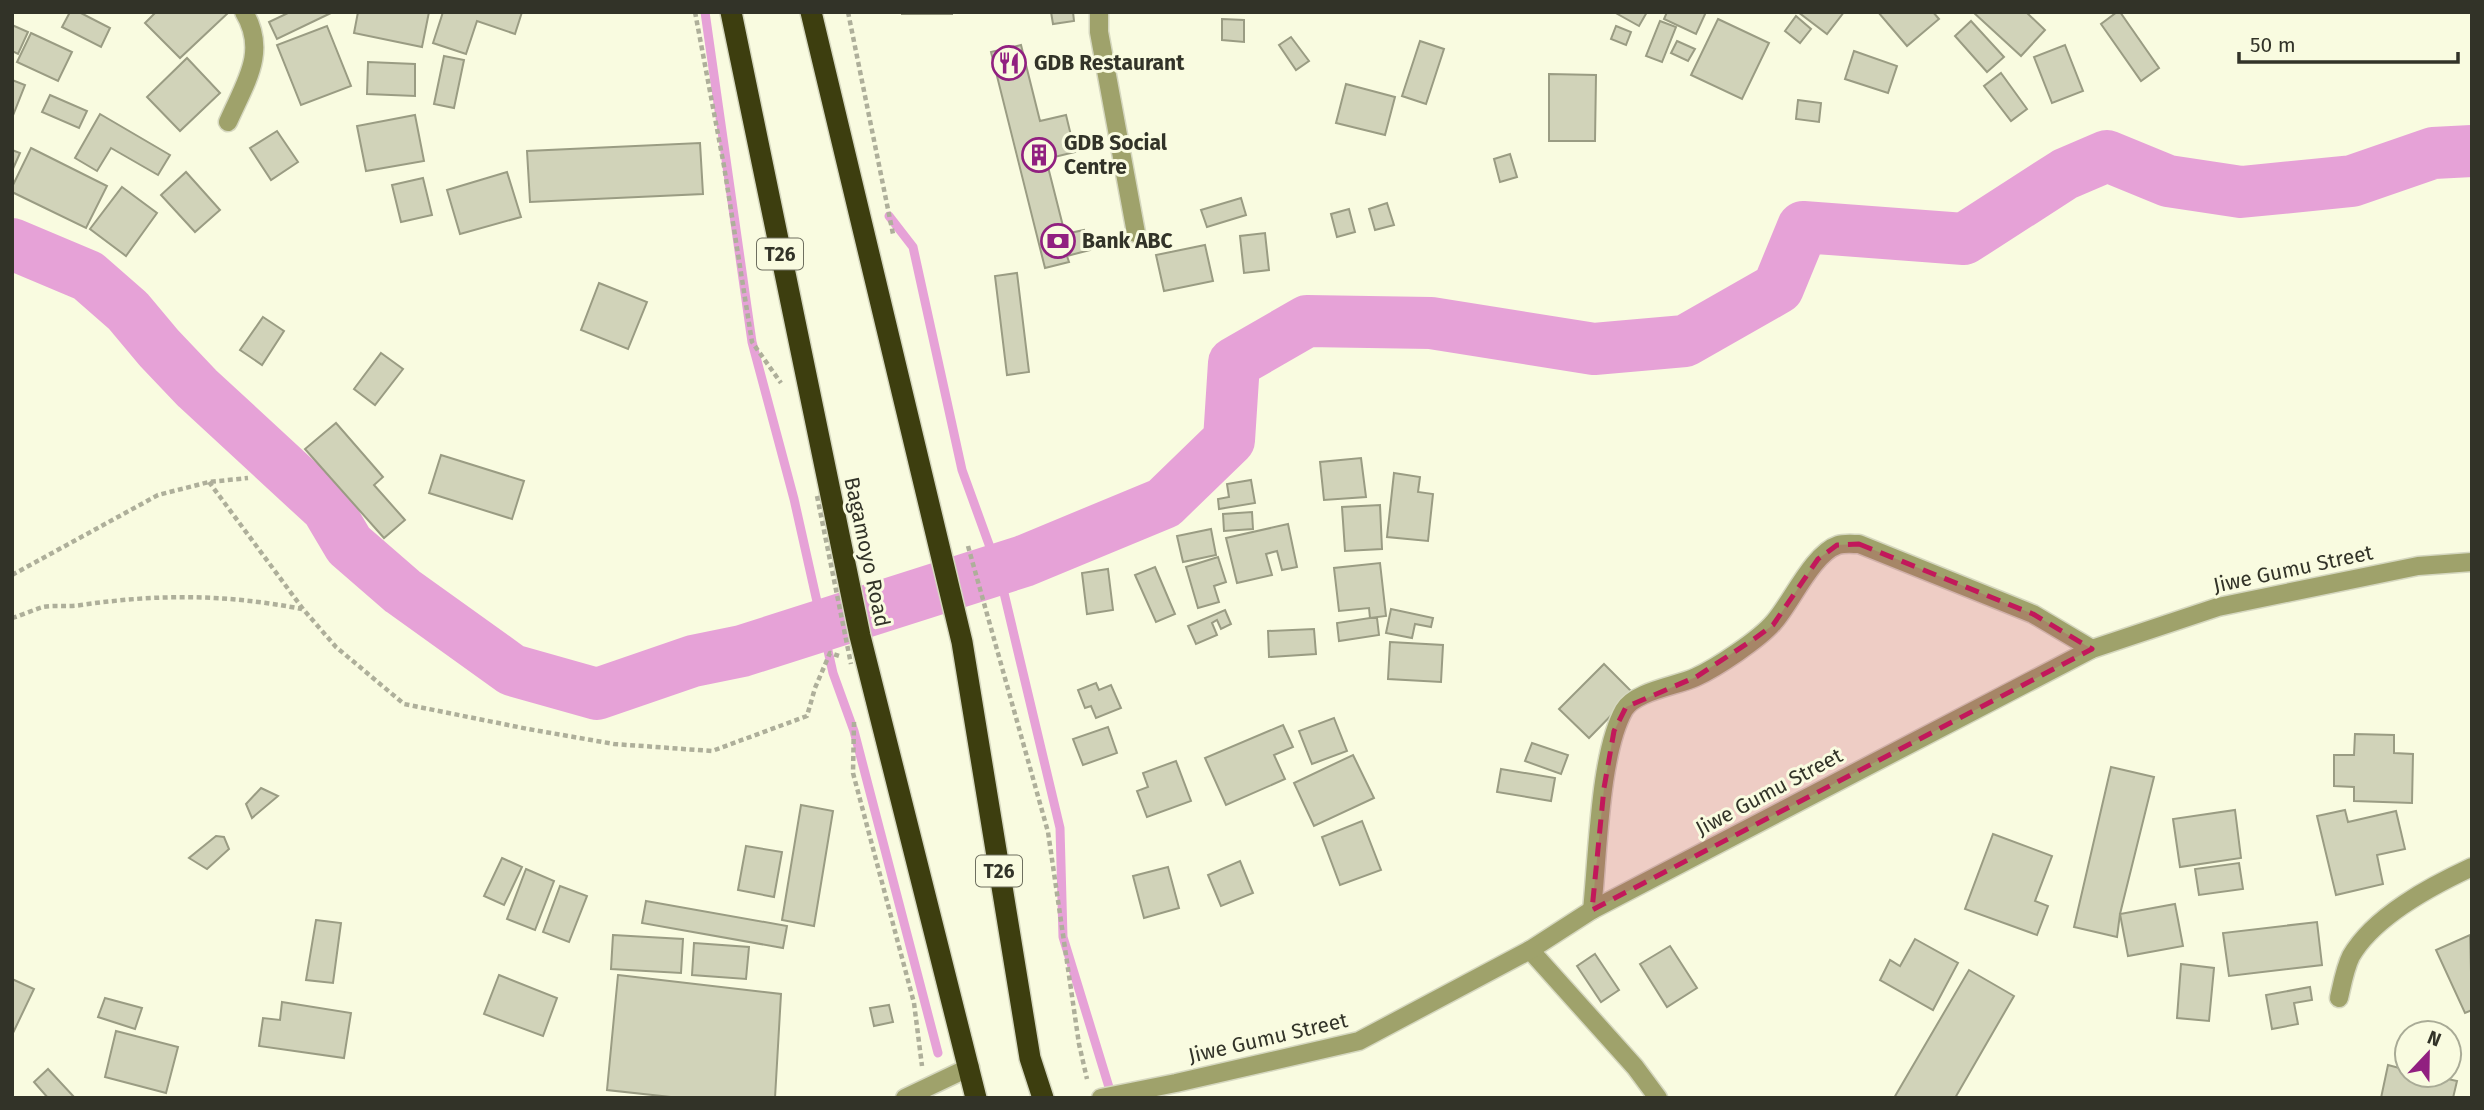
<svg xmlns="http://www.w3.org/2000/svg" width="2484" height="1110" font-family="'Fira Sans',sans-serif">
<rect width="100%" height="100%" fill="#f9fbe0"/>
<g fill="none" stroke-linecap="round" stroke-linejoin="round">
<g stroke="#e6a2d7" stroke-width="9">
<polyline points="705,12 752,342 794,499 833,673 854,731 938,1053"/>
<polyline points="889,216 913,247 962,470 999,572 1060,828 1063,937 1112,1097"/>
</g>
<polyline stroke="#e6a2d7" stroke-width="52" points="12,244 88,276 128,311 159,348 197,388 327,508 349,545 402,591 512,670 597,694 693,661 742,651 1024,561 1164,503 1229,440 1234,363 1307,321 1431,323 1594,349 1685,341 1778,288 1803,227 1964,239 2065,174 2107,156 2168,181 2241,192 2352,181 2433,153 2472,151"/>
</g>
<g fill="#d1d3b9" stroke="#9a9c83" stroke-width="2">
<polygon points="70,12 79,12 110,28 101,47 62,27"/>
<polygon points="156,12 229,12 180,58 145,23"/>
<polygon points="290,12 333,12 277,39 269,22"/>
<polygon points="358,12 429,12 422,47 354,33"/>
<polygon points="443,12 522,12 515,34 477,21 466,54 433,43"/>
<rect x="902" y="12" width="50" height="2"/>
<polygon points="1051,12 1073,12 1074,21 1053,24"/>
<polygon points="1614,12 1647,12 1639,26"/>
<polygon points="1667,12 1706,12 1696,34 1664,19"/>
<polygon points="1798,12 1844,12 1827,34"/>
<polygon points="1878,12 1933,12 1939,19 1907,46"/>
<polygon points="1973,12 2026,12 2045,30 2021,56"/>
<polygon points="2117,12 2120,12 2159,68 2141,81 2101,24"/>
<polygon points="1796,16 1811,29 1800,43 1785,31"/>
<polygon points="1222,19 1244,20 1244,42 1222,40"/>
<polygon points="1718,19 1769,43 1742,99 1691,75"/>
<polygon points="1660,21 1676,27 1662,62 1646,56"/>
<polygon points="1971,21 2004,57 1987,72 1955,36"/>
<polygon points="12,25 28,32 18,54 12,51"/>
<polygon points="327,26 351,86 301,105 277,45"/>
<polygon points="1616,26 1631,32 1626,45 1611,39"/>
<polygon points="31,33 72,52 58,81 17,62"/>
<polygon points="1291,37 1309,61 1296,70 1279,45"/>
<polygon points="1420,41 1444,49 1426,104 1402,96"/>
<polygon points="1677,41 1695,49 1688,61 1671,53"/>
<polygon points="1021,45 1040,121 1066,115 1075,152 1046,159 1065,234 1084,230 1090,250 1067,256 1069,262 1045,268 991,52"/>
<polygon points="2065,45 2083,91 2052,103 2034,57"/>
<polygon points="1854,51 1897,66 1888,93 1845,79"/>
<polygon points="444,56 464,60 454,108 434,104"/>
<polygon points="187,58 220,93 180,131 147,97"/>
<polygon points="368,62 415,64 415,96 367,94"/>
<polygon points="2001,73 2027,109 2011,121 1984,86"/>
<polygon points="1549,74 1596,75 1595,141 1549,141"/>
<polygon points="12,80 25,85 12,118"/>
<polygon points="1346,84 1395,97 1385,135 1336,123"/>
<polygon points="50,95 87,111 79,128 42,112"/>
<polygon points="1798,100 1821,103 1819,122 1796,119"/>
<polygon points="100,114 170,155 158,175 111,148 97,171 75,158"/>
<polygon points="415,115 424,161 366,171 357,126"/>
<polygon points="277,131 298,162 271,180 250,148"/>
<polygon points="700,143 703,194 530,202 527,151"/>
<polygon points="31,148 107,186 86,228 12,192 12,187"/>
<polygon points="12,150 20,153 12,171"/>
<polygon points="1510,154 1517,177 1500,182 1494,159"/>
<polygon points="186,172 220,210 195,232 161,195"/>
<polygon points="507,172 521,217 460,234 447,190"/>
<polygon points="423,178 432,215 401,222 392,185"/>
<polygon points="122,187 157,213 126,256 90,229"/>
<polygon points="1241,198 1246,215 1207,227 1201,210"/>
<polygon points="1387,203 1394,225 1375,230 1369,209"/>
<polygon points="1349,209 1355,232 1337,237 1331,214"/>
<polygon points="1265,233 1269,270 1244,273 1240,236"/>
<polygon points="1205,245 1213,281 1164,291 1156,255"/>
<polygon points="1017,273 1029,372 1007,375 995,276"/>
<polygon points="599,283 647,302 628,349 581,330"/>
<polygon points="263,317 284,331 262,365 240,350"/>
<polygon points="381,353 403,369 375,405 354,389"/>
<polygon points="336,423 383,477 374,485 405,520 384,538 305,449"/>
<polygon points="441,455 524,481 512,519 429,493"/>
<polygon points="1361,458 1366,497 1324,500 1320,462"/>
<polygon points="1394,473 1420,477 1418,492 1433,494 1428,541 1387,537"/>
<polygon points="1251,480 1255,503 1219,509 1218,499 1229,497 1227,484"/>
<polygon points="1380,505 1382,549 1345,551 1342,507"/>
<polygon points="1252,512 1253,529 1224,531 1223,514"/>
<polygon points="1288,524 1297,567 1282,570 1277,551 1266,554 1272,575 1237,583 1226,538"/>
<polygon points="1211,529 1216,555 1183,562 1177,536"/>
<polygon points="1218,557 1226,582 1214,586 1219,602 1198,608 1186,567"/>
<polygon points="1380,563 1386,616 1370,618 1369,608 1339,611 1334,568"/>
<polygon points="1155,567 1175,614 1156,622 1135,575"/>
<polygon points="1108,569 1113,610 1087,614 1082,573"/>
<polygon points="1391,609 1433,618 1431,627 1415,624 1412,638 1386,633"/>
<polygon points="1225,610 1231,624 1221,629 1217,620 1212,623 1217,635 1196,644 1188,626"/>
<polygon points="1370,618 1377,618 1379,635 1339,641 1337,623"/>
<polygon points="1314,629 1316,654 1269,657 1268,631"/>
<polygon points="1390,642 1443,645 1441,682 1388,679"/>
<polygon points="1604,664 1633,693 1589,738 1559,709"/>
<polygon points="1096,683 1099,690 1111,685 1121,708 1096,718 1091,706 1085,708 1078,690"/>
<polygon points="1334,718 1347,751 1312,764 1299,731"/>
<polygon points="1283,725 1293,747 1274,755 1285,779 1226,805 1205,758"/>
<polygon points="1108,727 1117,753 1083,765 1073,739"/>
<polygon points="2355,734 2394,735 2394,753 2413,754 2412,803 2354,801 2354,787 2334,786 2334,755 2354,755"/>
<polygon points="1532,743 1568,755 1561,774 1525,761"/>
<polygon points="1353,755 1374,798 1314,826 1294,783"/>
<polygon points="1176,761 1191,801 1147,817 1137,791 1148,787 1143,773"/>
<polygon points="2111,767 2154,777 2120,914 2117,937 2074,927"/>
<polygon points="1501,769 1555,778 1551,801 1497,792"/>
<polygon points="261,788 278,796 252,818 246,804"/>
<polygon points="801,805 833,811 814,926 782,920"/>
<polygon points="2235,810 2241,858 2180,867 2173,819"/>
<polygon points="2345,810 2348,822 2396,811 2405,849 2377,855 2383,884 2336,895 2317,816"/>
<polygon points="1362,821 1381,870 1340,885 1322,837"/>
<polygon points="1993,834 2052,856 2035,901 2048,906 2037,935 1965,909"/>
<polygon points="216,836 224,837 229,849 207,869 189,858"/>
<polygon points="746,846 782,852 774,897 738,890"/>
<polygon points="502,858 522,867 504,905 484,896"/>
<polygon points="1240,861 1253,893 1221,906 1208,875"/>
<polygon points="2239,863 2243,889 2199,895 2195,869"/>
<polygon points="1168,867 1179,908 1144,918 1133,876"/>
<polygon points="526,869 554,881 535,930 507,919"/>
<polygon points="560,886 587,896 569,942 543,932"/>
<polygon points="646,901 787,926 783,948 642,923"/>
<polygon points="2175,904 2183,946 2128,956 2120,914"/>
<polygon points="316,920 341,923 333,983 306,980"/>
<polygon points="2317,922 2322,965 2229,976 2223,933"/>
<polygon points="613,935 683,939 681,973 611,969"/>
<polygon points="2470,935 2472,1010 2465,1013 2436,950"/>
<polygon points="1915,939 1958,963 1933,1010 1880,980 1890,960 1900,966"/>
<polygon points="694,943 749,947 746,979 692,975"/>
<polygon points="1670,946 1697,988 1667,1007 1640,964"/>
<polygon points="1595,954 1619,990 1601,1002 1577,966"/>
<polygon points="2181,964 2214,968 2209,1021 2177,1018"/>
<polygon points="1969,970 2014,996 1955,1098 1894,1098"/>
<polygon points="499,975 557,998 543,1036 484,1014"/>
<polygon points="618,975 781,994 775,1098 680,1098 607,1090"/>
<polygon points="12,979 34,989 12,1035"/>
<polygon points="2310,987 2312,1000 2294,1003 2298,1024 2272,1029 2266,995"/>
<polygon points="105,998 142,1008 135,1029 98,1017"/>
<polygon points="282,1002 351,1013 344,1058 259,1046 263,1018 280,1020"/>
<polygon points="889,1005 893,1022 874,1026 870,1008"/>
<polygon points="116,1031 178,1047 166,1093 105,1077"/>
<polygon points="2388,1065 2407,1070 2407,1075 2430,1075 2457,1081 2453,1098 2381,1098"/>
<polygon points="48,1069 75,1098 48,1098 34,1082"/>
</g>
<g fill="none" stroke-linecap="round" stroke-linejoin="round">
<g stroke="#d5d7bf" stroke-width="21">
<g id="minor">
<polyline points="1099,12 1099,32 1136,233"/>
<path d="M228,122C245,83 268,52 244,12"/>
<path d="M1592,910C1598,856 1599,755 1624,710C1635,691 1677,686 1696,677C1716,668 1760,639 1774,622C1791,603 1813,553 1838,545C1844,543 1853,544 1859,544L2033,614L2092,649"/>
<polyline points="1530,950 1635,1067 1658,1098"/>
<path d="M2339,998C2342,985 2345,968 2351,956C2374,916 2431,886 2472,867"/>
<polyline points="905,1098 970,1067"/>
<polyline points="1101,1098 1176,1083 1359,1041 1530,950 1592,910 2092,649 2218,607 2418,566 2472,562"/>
</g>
</g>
<g stroke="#d5d7bf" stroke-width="24">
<g id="highway">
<polyline points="731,12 860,636 976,1098"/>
<polyline points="811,12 962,642 1030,1058 1043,1098"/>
</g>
</g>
<g stroke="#aeaf9a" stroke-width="4.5" stroke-dasharray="5 3.5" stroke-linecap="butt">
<polyline points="695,12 724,166 752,342 781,383"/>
<polyline points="848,12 893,234"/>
<polyline points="209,482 303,609 336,647 404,704 528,729 614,744 712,751 807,716 815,688 830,653 839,656"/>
<polyline points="968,546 1048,832 1079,1044 1087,1079"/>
<polyline points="12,575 158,495 209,482 248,478"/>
<path d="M12,618C22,615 33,610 43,607C55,605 68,607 81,605C158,594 225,594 302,609"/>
<polyline points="854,722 853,773 914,1003 922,1066"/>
</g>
<use href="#minor" stroke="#9fa26b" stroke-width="18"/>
<use href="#highway" stroke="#3d3e0f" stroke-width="21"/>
<polyline stroke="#aeaf9a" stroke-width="4.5" stroke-dasharray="5 3.5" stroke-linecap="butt" points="817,496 851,664"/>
</g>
<path fill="#c2185b" fill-opacity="0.2" stroke="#c2185b" stroke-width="5" stroke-dasharray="14 9" stroke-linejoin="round" d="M1859,544L2033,614L2092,649L1592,910L1604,788L1614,731L1626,707L1696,677L1754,639L1773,625L1818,559L1837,545Z"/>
<defs>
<g id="restaurant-ring" transform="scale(1.75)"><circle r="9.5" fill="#f9fbe0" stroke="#912080" stroke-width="1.5"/><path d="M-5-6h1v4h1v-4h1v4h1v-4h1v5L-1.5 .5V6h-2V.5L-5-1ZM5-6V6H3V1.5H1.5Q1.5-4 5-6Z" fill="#912080"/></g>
<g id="building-ring" transform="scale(1.75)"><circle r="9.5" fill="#f9fbe0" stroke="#912080" stroke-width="1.5"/><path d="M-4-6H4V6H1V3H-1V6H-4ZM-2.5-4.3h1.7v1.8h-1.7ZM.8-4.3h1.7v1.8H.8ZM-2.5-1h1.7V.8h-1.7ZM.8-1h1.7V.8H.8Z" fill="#912080"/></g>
<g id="bank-ring" transform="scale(1.75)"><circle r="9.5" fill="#f9fbe0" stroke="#912080" stroke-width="1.5"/><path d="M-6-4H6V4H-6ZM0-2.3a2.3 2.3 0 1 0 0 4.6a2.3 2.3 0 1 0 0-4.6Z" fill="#912080"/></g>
</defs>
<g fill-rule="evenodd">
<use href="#restaurant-ring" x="1009" y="63"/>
<use href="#building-ring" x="1039" y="155"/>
<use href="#bank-ring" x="1058" y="241"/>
</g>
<g text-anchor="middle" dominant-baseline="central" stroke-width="6" stroke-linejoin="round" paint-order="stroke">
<g fill="#f9fbe0" stroke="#6e6f5f" stroke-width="2">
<rect x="757" y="238.5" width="46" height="31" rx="5"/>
<rect x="976" y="855.5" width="46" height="31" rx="5"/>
</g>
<g font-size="19" font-weight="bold" fill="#323328">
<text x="780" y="254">T26</text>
<text x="999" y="871">T26</text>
</g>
<g font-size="21" font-weight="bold" fill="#323328" stroke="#f9fbe0" text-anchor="start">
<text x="1034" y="63">GDB Restaurant</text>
<text x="1064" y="143">GDB Social<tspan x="1064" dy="24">Centre</tspan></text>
<text x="1082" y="241">Bank ABC</text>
</g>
<g font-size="21" fill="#323328" stroke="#f9fbe0">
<text transform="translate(867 552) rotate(78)">Bagamoyo Road</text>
<text transform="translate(2293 569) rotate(-12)">Jiwe Gumu Street</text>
<text transform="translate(1769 792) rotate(-28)">Jiwe Gumu Street</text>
<text transform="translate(1268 1038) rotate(-13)">Jiwe Gumu Street</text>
</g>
</g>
<rect width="2484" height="1110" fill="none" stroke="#323328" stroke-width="28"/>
<g transform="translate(2428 1054) rotate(22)"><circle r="33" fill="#f9fbe0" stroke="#a9ab96" stroke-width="2"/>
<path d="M0-5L12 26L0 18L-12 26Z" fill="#912080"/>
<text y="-10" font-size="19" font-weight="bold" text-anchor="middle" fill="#323328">N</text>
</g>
<path d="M2239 52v10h219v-10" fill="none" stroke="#323328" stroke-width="3.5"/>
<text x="2250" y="52" font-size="21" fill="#323328" stroke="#f9fbe0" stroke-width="5" paint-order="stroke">50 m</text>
</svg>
